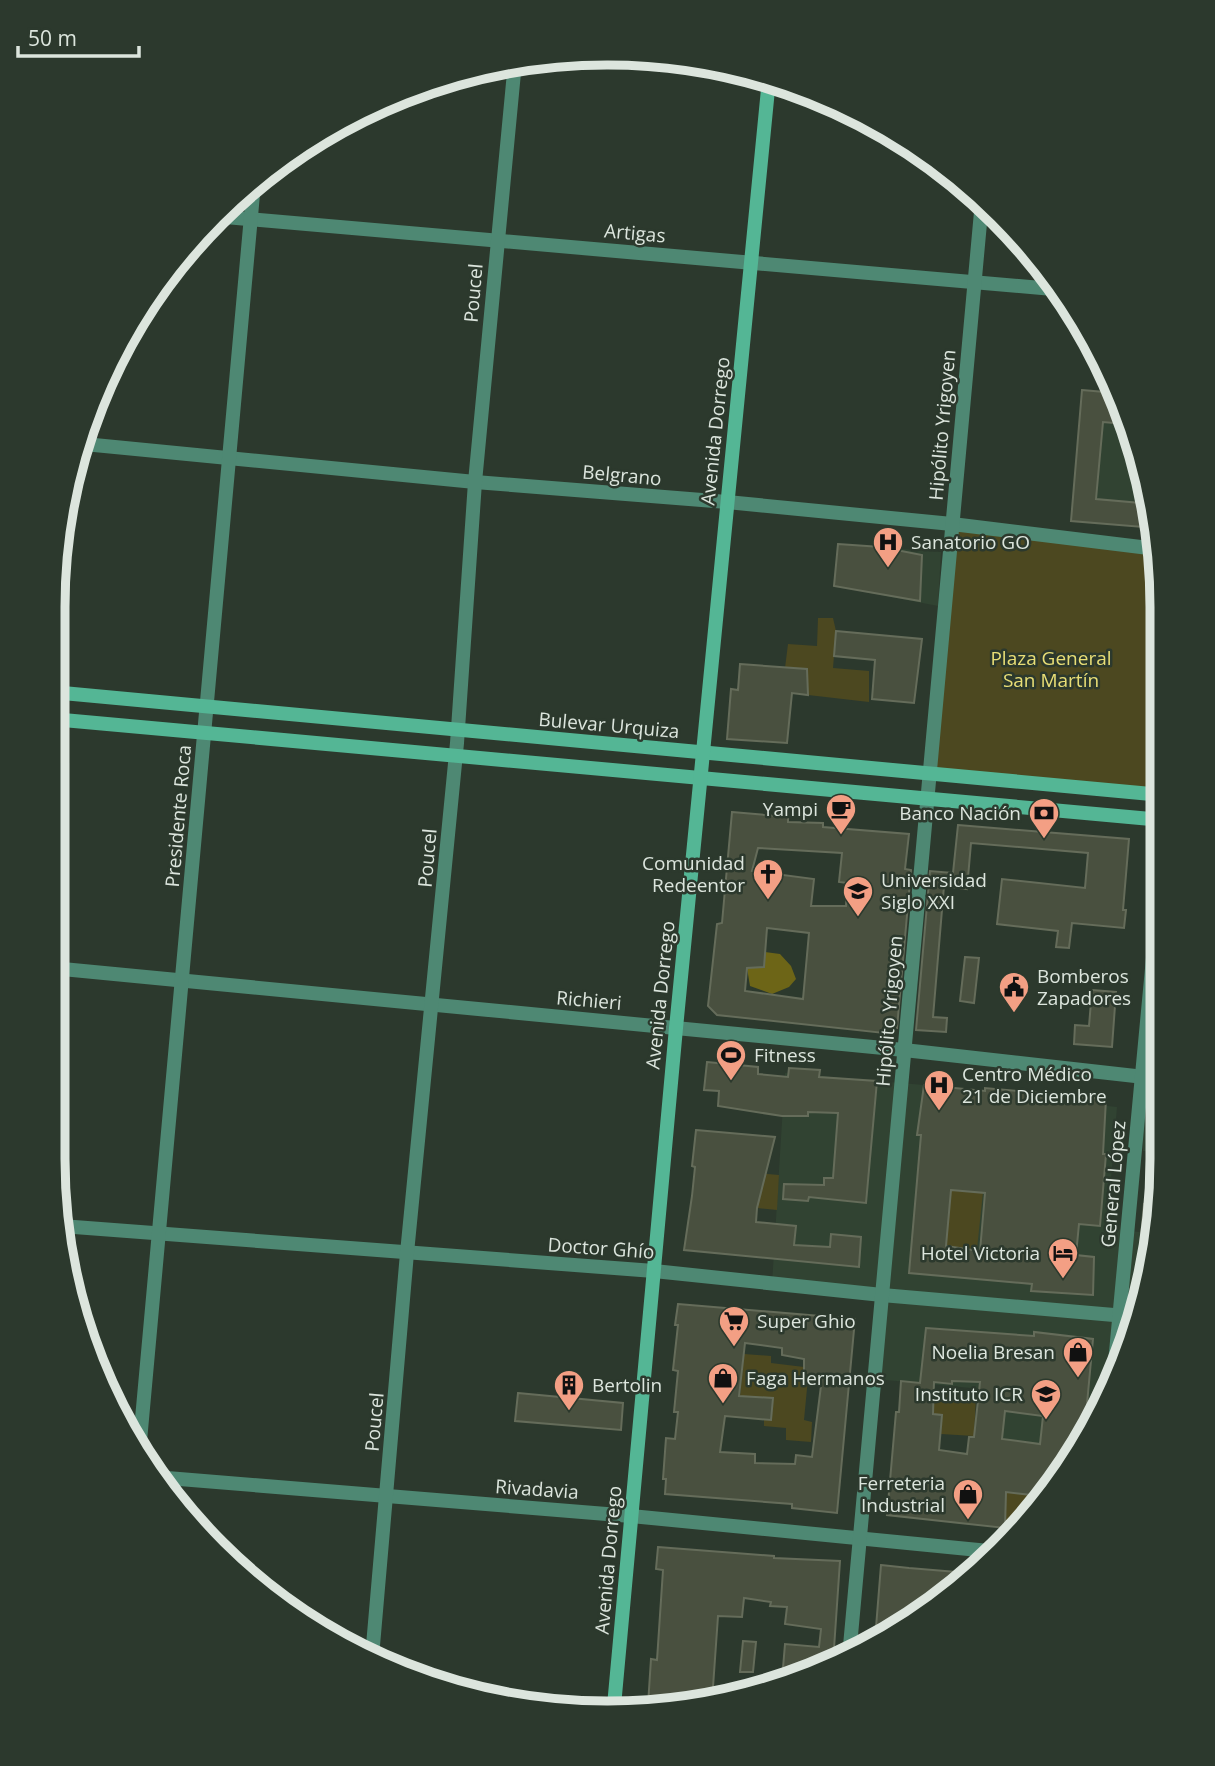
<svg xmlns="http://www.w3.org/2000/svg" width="1215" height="1766" font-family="'Open Sans',sans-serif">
<rect width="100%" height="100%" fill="#2c392d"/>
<g fill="#314332">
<polygon points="1082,390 1116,393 1152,500 1155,528 1071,521"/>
<polygon points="838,544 941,552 938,606 834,586"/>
<polygon points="1162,862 1162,1152 1143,1151 1143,1076"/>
<polygon points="785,1073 924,1085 1117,1107 1107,1228 1155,1234 1152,1267 1120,1371 1069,1467 1002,1549 1010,1441 1002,1440 1004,1411 1014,1392 875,1379 882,1295 772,1284"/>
</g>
<g fill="#4c4820">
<polygon points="952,524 1157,549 1162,608 1162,795 929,774"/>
<polygon points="818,618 833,618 836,631 833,668 869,671 869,702 808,695 807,670 785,668 788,644 817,646"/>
<polygon points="735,1171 779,1175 777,1210 757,1208 760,1194"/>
<polygon points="943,1189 983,1192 977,1249 946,1246 950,1205"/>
<polygon points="744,1354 771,1356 771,1363 804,1367 804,1377 808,1378 804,1420 812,1422 811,1442 786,1440 786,1428 764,1426 764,1419 772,1419 772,1398 740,1396"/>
<polygon points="934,1392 976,1397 974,1436 941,1434 942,1415 909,1413 933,1407"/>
<polygon points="1006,1492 1031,1495 1030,1514 1018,1529 1005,1528"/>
</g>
<polygon fill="#6d6517" points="765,952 780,954 791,966 796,979 789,987 772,994 750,986 747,968 764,967"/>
<g fill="#49503f" stroke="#656c5a" stroke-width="2" fill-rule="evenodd">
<polygon points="1082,390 1116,393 1126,424 1103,422 1096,499 1152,504 1155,528 1071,521"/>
<polygon points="838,544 881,547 922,555 920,601 834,586"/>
<polygon points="836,631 922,639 914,703 872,699 875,660 834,656"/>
<polygon points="740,664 807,669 808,695 792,693 787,743 727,739 731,689 738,690"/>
<path d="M732,812L788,817V822L823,823V827L909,834L905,869L911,870L897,1028H893V1034L717,1015L708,1006L717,924L722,923ZM758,848L842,853L839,882L847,883L846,906H811L814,879L752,871ZM767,928L809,933L803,999L745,991L747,968L764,967Z"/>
<polygon points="958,825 1129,839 1123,910 1126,910 1124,928 1072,923 1069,948 1056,947 1058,931 997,924 1002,879 1085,888 1088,853 971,843 967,889 944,886 933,1017 947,1018 946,1032 916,1030 930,871 953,873"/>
<polygon points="965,957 979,958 974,1003 960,1001"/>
<polygon points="1092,990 1116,992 1112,1047 1074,1044 1075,1025 1089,1026"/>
<polygon points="707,1062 758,1067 758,1074 788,1077 789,1068 820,1070 819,1077 877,1081 866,1203 809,1197 808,1201 783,1199 784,1184 824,1185 824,1178 833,1178 838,1113 808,1112 808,1116 782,1116 718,1106 719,1091 704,1090"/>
<path d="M924,1085L985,1091V1088L1106,1099L1103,1154H1106L1100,1226L1079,1224L1076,1255L1094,1257L1093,1295L1031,1291L1032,1284L909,1273L921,1135H917ZM951,1190L985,1193L980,1251L946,1246Z"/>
<polygon points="696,1130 775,1137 757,1208 756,1222 796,1226 794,1245 830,1247 831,1234 861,1237 859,1267 684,1250 692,1196 695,1167 692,1166"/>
<polygon points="1144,1204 1158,1206 1152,1267 1141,1304 1135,1302"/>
<path d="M678,1304L855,1319L837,1513L792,1508V1504L665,1494L666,1479H663L666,1438L675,1439L678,1412H674L678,1371L673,1370L678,1325H675ZM745,1343L782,1348V1355L804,1359V1377L822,1378L812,1457L796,1455L795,1464L755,1463V1454L720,1452L725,1416L771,1420L773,1398L739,1396Z"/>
<path d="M926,1328L1034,1336V1332L1093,1339L1087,1404H1090L1088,1430L1069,1467L1030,1514L1031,1495L1006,1492L1005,1528L887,1515L896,1412H899L901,1381L920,1383ZM952,1381L980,1382L974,1437H969L967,1454L939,1450L942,1415L933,1414L934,1382L952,1384ZM1005,1411L1043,1416L1040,1444L1002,1439Z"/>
<polygon points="518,1393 623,1403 621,1430 515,1421"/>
<polygon points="658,1547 774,1556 774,1558 840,1561 833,1663 782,1680 785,1644 819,1647 821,1629 785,1624 787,1607 770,1606 771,1602 744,1598 742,1617 718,1616 713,1687 751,1691 715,1703 648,1705 651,1659 657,1660 663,1570 656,1569"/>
<polygon points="881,1565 909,1568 969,1573 875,1640"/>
<polygon points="743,1641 756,1642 753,1672 740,1672"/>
</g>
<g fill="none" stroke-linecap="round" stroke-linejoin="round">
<g stroke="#4e8873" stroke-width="14">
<polyline points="214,216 1053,289"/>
<polyline points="84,444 475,482 727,502 952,524 1157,549"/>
<polyline points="52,968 904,1050 1162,1079"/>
<polyline points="61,1226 654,1271 882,1295 1137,1317"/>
<polyline points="1113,1384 1162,862"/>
<polyline points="139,1452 254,183"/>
<polyline points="155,1477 631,1516 999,1552"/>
<polyline points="372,1657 407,1253 457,743 475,482 515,62"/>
<polyline points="849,1657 982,201"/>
</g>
<g stroke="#54b695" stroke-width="14">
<polyline points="52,692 1162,795"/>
<polyline points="52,719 1162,820"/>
<polyline points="614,1706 676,1028 769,79"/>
</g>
</g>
<defs>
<g id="hospital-pin" transform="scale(1.575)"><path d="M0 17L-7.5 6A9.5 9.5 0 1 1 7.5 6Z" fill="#f39f84" stroke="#2c392d"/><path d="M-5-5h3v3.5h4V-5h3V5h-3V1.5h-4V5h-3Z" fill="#111"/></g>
<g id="cafe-pin" transform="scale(1.575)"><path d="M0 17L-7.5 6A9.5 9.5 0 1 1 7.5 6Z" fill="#f39f84" stroke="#2c392d"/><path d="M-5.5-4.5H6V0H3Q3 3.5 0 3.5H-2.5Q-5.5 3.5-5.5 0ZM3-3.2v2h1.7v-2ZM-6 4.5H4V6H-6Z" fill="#111"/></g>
<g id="bank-pin" transform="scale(1.575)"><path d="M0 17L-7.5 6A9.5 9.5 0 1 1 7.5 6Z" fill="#f39f84" stroke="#2c392d"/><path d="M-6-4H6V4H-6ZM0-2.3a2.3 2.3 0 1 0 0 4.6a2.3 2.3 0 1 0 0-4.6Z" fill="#111"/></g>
<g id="church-pin" transform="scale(1.575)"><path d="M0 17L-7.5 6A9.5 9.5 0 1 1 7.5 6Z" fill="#f39f84" stroke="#2c392d"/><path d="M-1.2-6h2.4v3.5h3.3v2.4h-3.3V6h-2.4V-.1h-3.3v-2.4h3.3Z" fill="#111"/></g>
<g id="university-pin" transform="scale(1.575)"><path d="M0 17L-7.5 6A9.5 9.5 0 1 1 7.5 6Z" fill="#f39f84" stroke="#2c392d"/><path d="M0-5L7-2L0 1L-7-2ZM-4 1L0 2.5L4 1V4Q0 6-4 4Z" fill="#111"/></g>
<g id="civic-pin" transform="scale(1.575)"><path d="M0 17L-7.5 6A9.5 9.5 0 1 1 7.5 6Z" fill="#f39f84" stroke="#2c392d"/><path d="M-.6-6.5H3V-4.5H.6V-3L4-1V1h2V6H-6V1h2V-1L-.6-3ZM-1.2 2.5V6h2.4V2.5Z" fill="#111"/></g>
<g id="stadium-pin" transform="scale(1.575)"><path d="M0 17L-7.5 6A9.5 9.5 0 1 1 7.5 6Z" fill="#f39f84" stroke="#2c392d"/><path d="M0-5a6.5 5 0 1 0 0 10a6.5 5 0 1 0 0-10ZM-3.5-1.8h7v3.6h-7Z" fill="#111"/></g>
<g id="hotel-pin" transform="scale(1.575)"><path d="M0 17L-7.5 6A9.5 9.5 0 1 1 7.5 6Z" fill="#f39f84" stroke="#2c392d"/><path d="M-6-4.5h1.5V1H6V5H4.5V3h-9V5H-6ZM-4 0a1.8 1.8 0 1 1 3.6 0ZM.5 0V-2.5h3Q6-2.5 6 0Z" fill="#111"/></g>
<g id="supermarket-pin" transform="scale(1.575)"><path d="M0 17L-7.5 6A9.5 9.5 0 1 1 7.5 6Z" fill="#f39f84" stroke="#2c392d"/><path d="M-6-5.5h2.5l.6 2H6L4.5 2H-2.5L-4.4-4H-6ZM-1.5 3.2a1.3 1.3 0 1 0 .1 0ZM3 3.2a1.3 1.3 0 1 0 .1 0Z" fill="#111"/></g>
<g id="shop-pin" transform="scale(1.575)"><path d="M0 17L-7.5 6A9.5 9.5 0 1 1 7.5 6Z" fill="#f39f84" stroke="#2c392d"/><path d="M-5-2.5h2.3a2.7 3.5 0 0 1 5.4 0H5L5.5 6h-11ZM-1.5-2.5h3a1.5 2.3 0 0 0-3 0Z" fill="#111"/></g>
<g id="building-pin" transform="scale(1.575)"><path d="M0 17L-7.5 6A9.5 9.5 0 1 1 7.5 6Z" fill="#f39f84" stroke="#2c392d"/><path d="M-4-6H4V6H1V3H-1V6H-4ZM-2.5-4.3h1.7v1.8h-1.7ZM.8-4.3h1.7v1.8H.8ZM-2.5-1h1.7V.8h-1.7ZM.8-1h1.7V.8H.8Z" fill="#111"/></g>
<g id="school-pin" transform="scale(1.575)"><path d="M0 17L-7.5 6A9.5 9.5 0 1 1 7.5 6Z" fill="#f39f84" stroke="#2c392d"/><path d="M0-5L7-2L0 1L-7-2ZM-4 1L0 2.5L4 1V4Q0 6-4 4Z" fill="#111"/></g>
</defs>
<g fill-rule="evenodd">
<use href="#hospital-pin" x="888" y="542"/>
<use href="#cafe-pin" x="841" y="809"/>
<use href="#bank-pin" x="1044" y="813"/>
<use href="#church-pin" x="768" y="874"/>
<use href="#university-pin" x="858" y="891"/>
<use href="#civic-pin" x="1014" y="987"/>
<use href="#stadium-pin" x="731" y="1055"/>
<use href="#hospital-pin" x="939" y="1085"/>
<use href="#hotel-pin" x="1063" y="1253"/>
<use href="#supermarket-pin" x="734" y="1321"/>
<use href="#shop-pin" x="1078" y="1352"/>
<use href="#shop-pin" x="723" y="1378"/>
<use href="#building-pin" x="569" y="1385"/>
<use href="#school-pin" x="1046" y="1394"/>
<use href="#shop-pin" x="968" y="1494"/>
</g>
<g text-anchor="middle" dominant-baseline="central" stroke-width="5" stroke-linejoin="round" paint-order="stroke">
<g font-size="19" fill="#dce5dd" stroke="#2c392d">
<text transform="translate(635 233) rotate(5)">Artigas</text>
<text transform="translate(473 293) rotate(-85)">Poucel</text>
<text transform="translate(942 425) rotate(-85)">Hipólito Yrigoyen</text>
<text transform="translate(715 431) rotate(-84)">Avenida Dorrego</text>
<text transform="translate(622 475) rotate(5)">Belgrano</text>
<text transform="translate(609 725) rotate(5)">Bulevar Urquiza</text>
<text transform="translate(178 816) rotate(-85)">Presidente Roca</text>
<text transform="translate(427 858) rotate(-85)">Poucel</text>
<text transform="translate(660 995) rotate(-84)">Avenida Dorrego</text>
<text transform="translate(589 1000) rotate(5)">Richieri</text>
<text transform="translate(889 1011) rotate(-85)">Hipólito Yrigoyen</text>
<text transform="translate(1113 1184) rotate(-85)">General López</text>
<text transform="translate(601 1248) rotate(4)">Doctor Ghío</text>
<text transform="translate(374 1422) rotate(-85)">Poucel</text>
<text transform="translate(537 1489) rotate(4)">Rivadavia</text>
<text transform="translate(608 1560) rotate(-85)">Avenida Dorrego</text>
</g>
<g font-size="19" fill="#dce5dd" stroke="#2c392d" text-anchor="start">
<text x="911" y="542">Sanatorio GO</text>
<text x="818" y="809" text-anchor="end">Yampi</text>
<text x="1021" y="813" text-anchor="end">Banco Nación</text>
<text x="745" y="863" text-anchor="end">Comunidad<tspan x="745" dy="22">Redeentor</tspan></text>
<text x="881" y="880">Universidad<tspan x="881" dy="22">Siglo XXI</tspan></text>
<text x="1037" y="976">Bomberos<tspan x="1037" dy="22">Zapadores</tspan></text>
<text x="754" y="1055">Fitness</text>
<text x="962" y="1074">Centro Médico<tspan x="962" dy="22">21 de Diciembre</tspan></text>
<text x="1040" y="1253" text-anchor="end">Hotel Victoria</text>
<text x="757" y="1321">Super Ghio</text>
<text x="1055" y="1352" text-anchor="end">Noelia Bresan</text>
<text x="746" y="1378">Faga Hermanos</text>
<text x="592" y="1385">Bertolin</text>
<text x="1023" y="1394" text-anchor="end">Instituto ICR</text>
<text x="945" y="1483" text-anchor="end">Ferreteria<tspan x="945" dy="22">Industrial</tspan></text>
</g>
<g font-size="19" fill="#e8de76" stroke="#2c392d">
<text x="1051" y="658">Plaza General<tspan x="1051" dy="22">San Martín</tspan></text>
</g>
</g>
<path d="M0 0H1215V1766H0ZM607 65H608A542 542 0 0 1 1150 607V1159A542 542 0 0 1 608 1701H607A542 542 0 0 1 65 1159V607A542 542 0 0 1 607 65Z" fill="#2c392d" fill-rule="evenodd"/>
<path fill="none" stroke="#dce5dd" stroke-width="9" d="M607 65H608A542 542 0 0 1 1150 607V1159A542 542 0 0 1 608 1701H607A542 542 0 0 1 65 1159V607A542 542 0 0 1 607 65Z"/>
<path d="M18 46v10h121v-10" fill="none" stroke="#dce5dd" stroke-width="3.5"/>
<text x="28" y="46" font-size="21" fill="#dce5dd" stroke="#2c392d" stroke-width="5" paint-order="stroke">50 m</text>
</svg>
